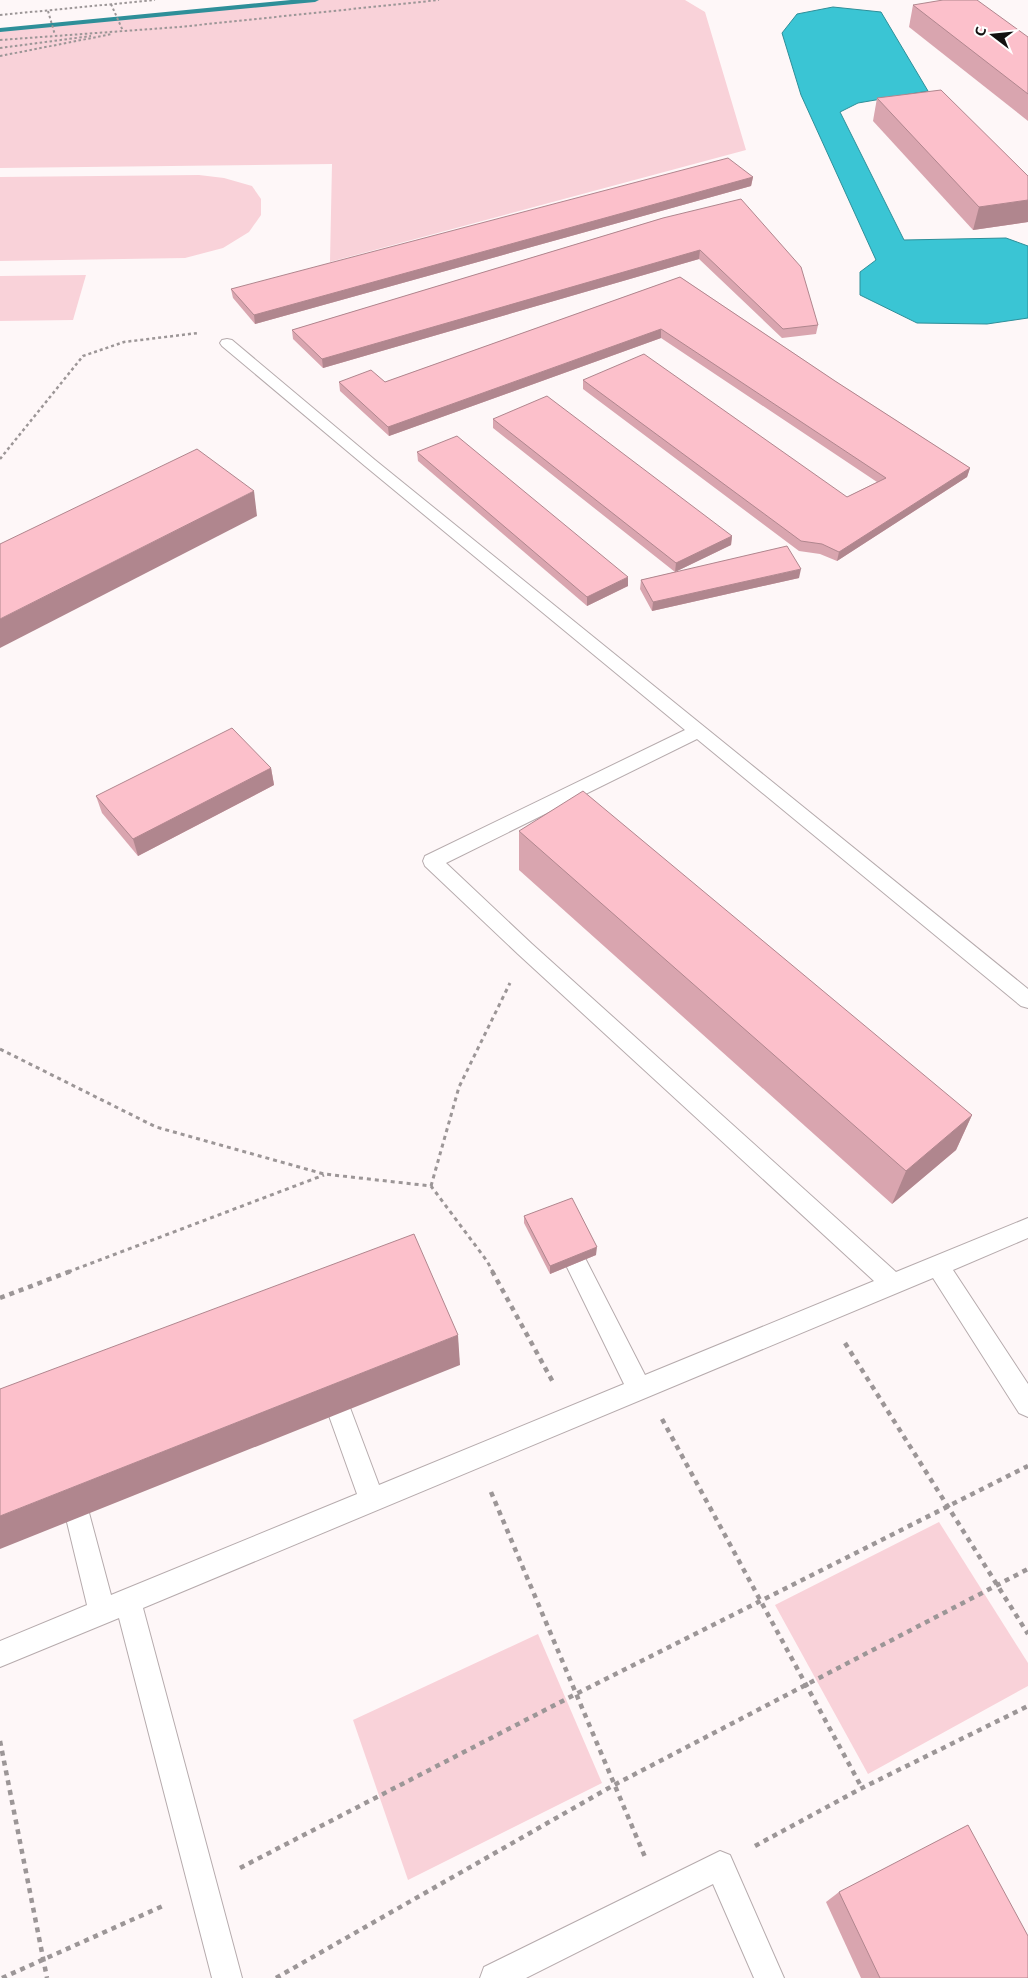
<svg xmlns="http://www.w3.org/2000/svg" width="1028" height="1978" font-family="'Noto Sans',sans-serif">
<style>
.green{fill:#f9d2d9}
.water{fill:#3ac5d4;stroke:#2e8f99}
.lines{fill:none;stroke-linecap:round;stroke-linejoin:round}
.stream{fill:#2e8f99;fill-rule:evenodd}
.lane-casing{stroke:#b6abad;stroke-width:2}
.path-far3{stroke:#9c9697;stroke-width:2;stroke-dasharray:2.5 2.5;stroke-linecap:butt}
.path-far2{stroke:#9c9697;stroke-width:2.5;stroke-dasharray:3 3;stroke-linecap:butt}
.path-far1{stroke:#9c9697;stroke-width:3;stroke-dasharray:4 4;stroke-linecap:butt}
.path{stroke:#9c9697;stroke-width:4.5;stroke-dasharray:5 5;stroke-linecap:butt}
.lane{fill:#fff;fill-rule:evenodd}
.wall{fill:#d9a5af}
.shaded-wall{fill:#b0868e}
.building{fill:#fcc0cb;stroke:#b0868e}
</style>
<rect width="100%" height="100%" fill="#fef7f8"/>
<g class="green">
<path d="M295 0H685L705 12 746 150 330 262 332 164 0 168V30Z"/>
<path d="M199 175 224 178 252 186 261 199V215L249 232 223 248 185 258 0 261V177Z"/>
<path d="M86 275 73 320 0 321V276Z"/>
<path d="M939 1522 1028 1663V1686L868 1774 775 1605Z"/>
<path d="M538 1634 602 1783 408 1880 353 1720Z"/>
</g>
<path class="water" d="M833 7 881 12 928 91 858 103 840 112 904 240 1006 238 1028 246V318L987 324 917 323 860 295V272L876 260 801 95 782 33 797 14Z"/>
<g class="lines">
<path class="stream" d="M291 0H319L315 2 0 32V28Z"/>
<g class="lane-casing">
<g id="lane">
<path d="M227 339 232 340 375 460 1028 989V1008L1021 1006 697 739 446 863 532 944 896 1272 1028 1218V1238L953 1270 1028 1384V1417L1019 1413 933 1278 143 1608 242 1978H212L119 1618 0 1667V1641L87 1605 66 1518 70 1509 79 1505 88 1509 111 1595 357 1494 328 1413 331 1405 340 1401 349 1405 379 1485 624 1384 565 1263 568 1256 576 1253 584 1256 645 1375 874 1281 518 954 425 866 423 861 425 856 685 730 365 466 222 346 220 343 222 340Z"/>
<path d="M720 1851 730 1855 784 1978H754L713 1884 526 1978H480L484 1967Z"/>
</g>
</g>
<g class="path-far3">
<path d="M111 4 123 31"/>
<path d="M48 11 55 35"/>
<path d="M0 15 155 0"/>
<path d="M0 40 179 27 439 0"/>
<path d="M0 48 91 36"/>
<path d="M0 56 112 34"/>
</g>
<path class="path-far2" d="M0 459 83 356 124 342 198 333"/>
<g class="path-far1">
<path d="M0 1049 156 1127 324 1174 431 1186 487 1261 493 1272"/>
<path d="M431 1186 459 1087 510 983"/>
<path d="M68 1272 324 1175"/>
</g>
<g class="path">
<path d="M492 1271 554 1384"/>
<path d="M0 1298 71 1271"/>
<path d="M845 1343 1028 1634"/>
<path d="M662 1419 862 1788"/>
<path d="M491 1492 645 1857"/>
<path d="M0 1741 47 1978"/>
<path d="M755 1846 862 1788 1028 1706"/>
<path d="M240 1868 576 1694 1028 1466"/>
<path d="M2 1978 165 1905"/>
<path d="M276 1978 614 1785 1028 1569"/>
</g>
<use href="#lane" class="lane"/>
</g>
<g class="wall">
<path d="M913 5 1028 37V121L909 27Z"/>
<path d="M877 98 1028 176V222L973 230 873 121Z"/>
<path d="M753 177 751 186 255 324 233 298 231 289Z"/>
<path d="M663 218 818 325 816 334 782 338 699 259 323 368 293 339 292 330Z"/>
<path d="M680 277 835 381 970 468 967 477 837 561 820 554 799 551 583 389V380L847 497 877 482 661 338 389 436 340 391 339 382H385Z"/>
<path d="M493 419 732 536 731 545 675 572 799 578 652 611 640 589 641 580 675 572 493 428Z"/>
<path d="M417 452 628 586 587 606 418 461Z"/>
<path d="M271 768 274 785 138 856 102 813 96 796Z"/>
<path d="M519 831 972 1115 956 1150 892 1204 519 870Z"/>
<path d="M524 1216 596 1255 550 1274 524 1223Z"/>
<path d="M839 1892 1028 1978H861L826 1902Z"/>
</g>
<g class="shaded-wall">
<path d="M753 177 751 186 255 324 254 315Z"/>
<path d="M1028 200V222L973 230 979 207Z"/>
<path d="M700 250 699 259 323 368 322 359Z"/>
<path d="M661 329V338L389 436 388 427Z"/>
<path d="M970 468 967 477 837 561 839 552Z"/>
<path d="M254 491 257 516 0 648V619Z"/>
<path d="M732 536 731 545 675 572 676 563Z"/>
<path d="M801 569 799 578 652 611 653 602Z"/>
<path d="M628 577V586L587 606V597Z"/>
<path d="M271 768 274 785 138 856 133 839Z"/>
<path d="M972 1115 956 1150 892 1204 906 1171Z"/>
<path d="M597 1247 596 1255 550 1274V1266Z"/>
<path d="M458 1335 460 1365 0 1549V1516Z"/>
</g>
<g class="building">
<path d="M943 0H977L1028 37V94L913 5Z"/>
<path d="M941 90 1028 176V200L979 207 877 98Z"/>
<path d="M728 158 753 177 254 315 231 289Z"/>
<path d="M741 199 801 267 818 325 783 329 700 250 322 359 292 330 663 218Z"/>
<path d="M680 277 835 381 970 468 839 552 822 544 801 541 583 380 644 354 847 497 886 478 661 329 388 427 339 382 371 370 385 382Z"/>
<path d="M547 396 732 536 676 563 493 419Z"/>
<path d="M457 436 628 577 587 597 417 452Z"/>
<path d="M197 449 254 491 0 619V544Z"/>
<path d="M787 546 801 569 653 602 641 580Z"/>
<path d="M232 728 271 768 133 839 96 796Z"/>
<path d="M583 791 972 1115 906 1171 519 831Z"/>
<path d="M572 1198 597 1247 550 1266 524 1216Z"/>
<path d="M414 1234 458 1335 0 1516V1389Z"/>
<path d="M968 1825 1028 1936V1978H880L839 1892Z"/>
</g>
<g transform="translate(993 35) rotate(286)" stroke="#ffffff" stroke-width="4" paint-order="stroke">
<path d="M0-4L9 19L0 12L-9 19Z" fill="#131010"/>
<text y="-8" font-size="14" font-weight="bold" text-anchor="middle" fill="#131010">С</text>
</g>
</svg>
